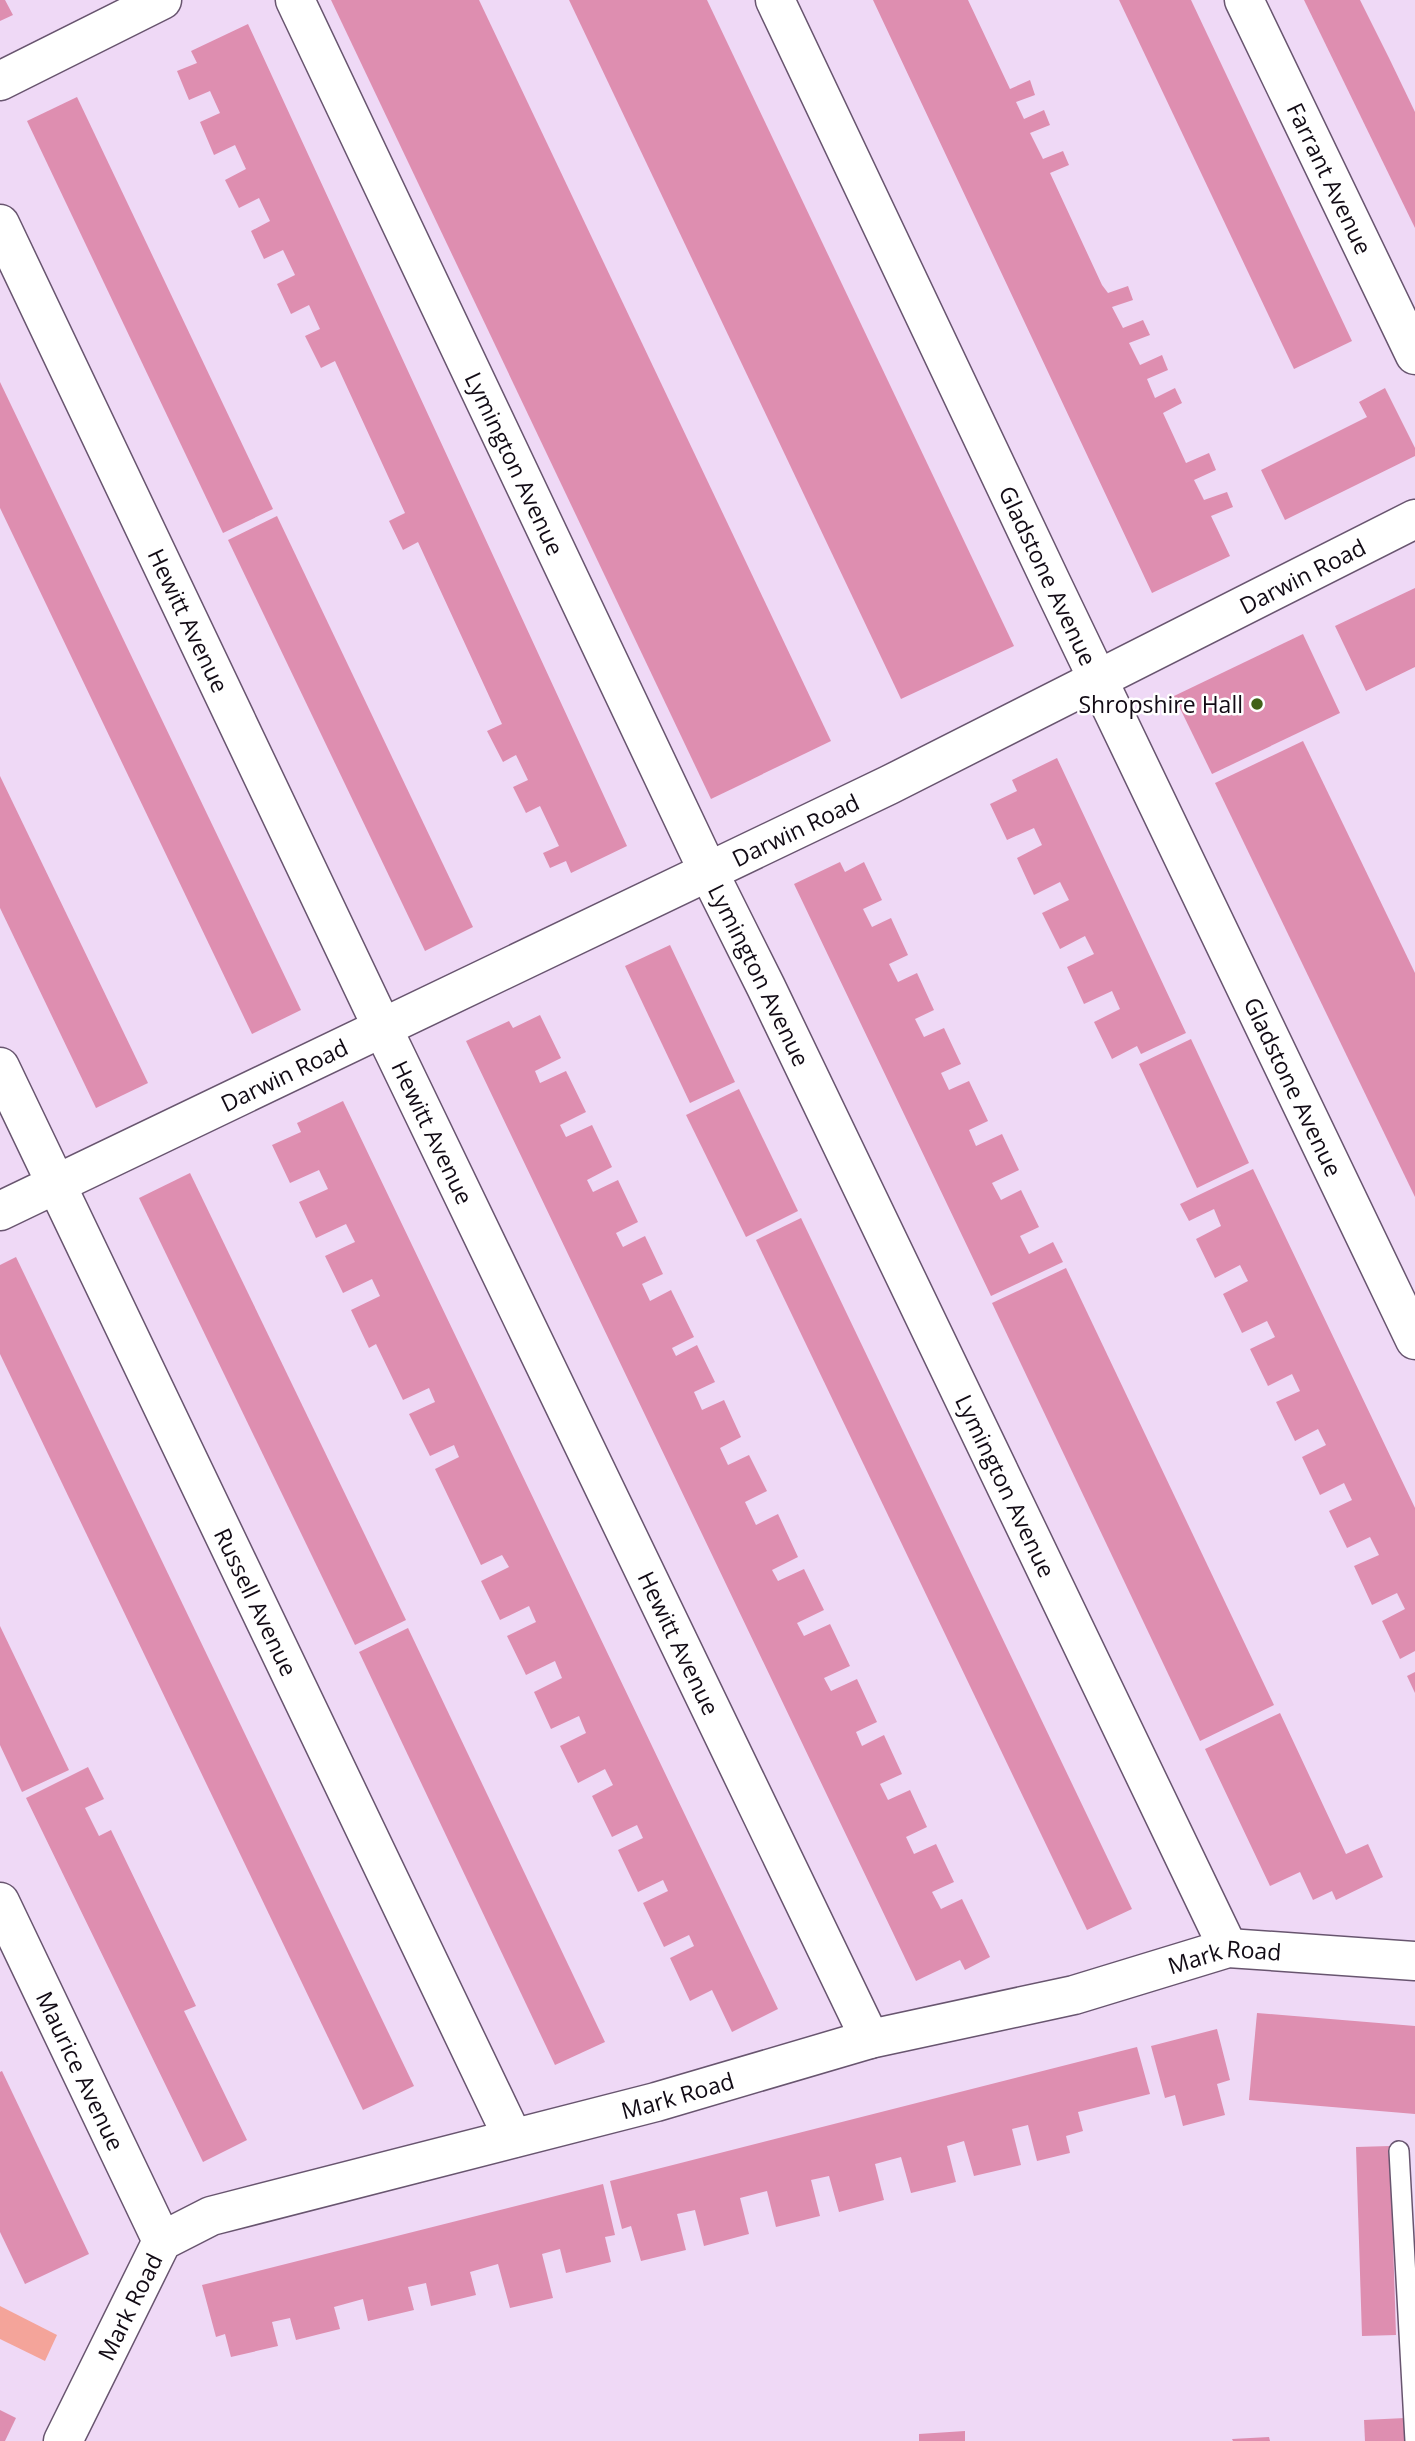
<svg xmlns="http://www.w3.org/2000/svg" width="1415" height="2441" font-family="'Open Sans',sans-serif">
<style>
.green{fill:#f4a49a}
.building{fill:#de8eb0}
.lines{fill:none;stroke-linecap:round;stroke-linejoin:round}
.service-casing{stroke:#68556f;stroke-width:22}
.minor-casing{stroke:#68556f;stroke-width:41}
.service{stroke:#fff;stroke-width:19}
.minor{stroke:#fff;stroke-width:38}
.poi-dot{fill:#406218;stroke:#fff;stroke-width:2.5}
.labels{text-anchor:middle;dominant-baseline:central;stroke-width:5;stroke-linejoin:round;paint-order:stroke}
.street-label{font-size:23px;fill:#120b15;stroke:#fff}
.poi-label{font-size:23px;fill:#120b15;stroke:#fff;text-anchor:end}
</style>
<rect width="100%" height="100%" fill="#efd9f6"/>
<path class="green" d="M0 2306 57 2335 45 2361 0 2339Z"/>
<g class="building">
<path d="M0 0H5L13 15 0 21Z"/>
<path d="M331 0H479L831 741 711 799Z"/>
<path d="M569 0H707L1014 646 901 699Z"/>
<path d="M873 0H968L1010 89 1030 80 1035 95 1016 102 1024 119 1044 110 1050 125 1030 133 1043 159 1063 151 1069 165 1050 173 1102 285 1108 293 1128 286 1133 300 1112 307 1123 328 1143 320 1150 335 1129 343 1140 365 1162 355 1168 370 1147 379 1155 398 1175 388 1182 403 1163 413 1186 463 1209 453 1216 470 1194 480 1204 500 1227 492 1233 507 1211 516 1230 556 1152 593Z"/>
<path d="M1119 0H1191L1352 341 1294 369Z"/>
<path d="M1304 0H1360L1389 58 1415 112V228Z"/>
<path d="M248 24 627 846 571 873 566 861 550 868 543 853 559 846 540 806 526 813 513 787 528 780 516 755 503 762 487 731 502 724 418 542 403 550 389 521 405 513 335 361 321 368 305 336 320 329 309 305 291 314 277 284 295 275 283 250 264 259 251 231 270 221 259 198 239 208 225 180 246 169 235 145 214 155 200 122 220 113 210 91 189 100 177 71 197 63 191 51Z"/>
<path d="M77 97 273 509 223 533 27 121Z"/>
<path d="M0 382 301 1010 252 1034 0 508Z"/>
<path d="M1385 388 1415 448V456L1285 520 1261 470 1367 417 1359 402Z"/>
<path d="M277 516 473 927 425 951 228 540Z"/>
<path d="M1415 588V667L1366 691 1335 626Z"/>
<path d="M1303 634 1340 713 1212 774 1174 696Z"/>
<path d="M1303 741 1415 973V1197L1215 783Z"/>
<path d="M1057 758 1186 1033 1141 1054 1137 1046 1112 1059 1094 1022 1120 1009 1112 991 1084 1004 1067 967 1094 954 1085 936 1060 949 1042 913 1069 900 1060 882 1034 895 1017 858 1042 845 1034 828 1007 840 990 804 1017 791 1012 780Z"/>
<path d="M0 776 148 1083 96 1108 0 908Z"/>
<path d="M840 862 845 872 864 862 882 900 863 909 872 927 891 918 908 955 889 964 898 982 917 973 934 1010 915 1019 924 1037 944 1028 961 1064 941 1073 949 1090 969 1081 988 1121 969 1130 976 1146 1002 1134 1019 1170 992 1183 1001 1200 1021 1190 1039 1227 1020 1236 1029 1254 1053 1242 1063 1262 991 1296 794 884Z"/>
<path d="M670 945 735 1082 690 1103 625 966Z"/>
<path d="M540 1015 561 1058 535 1071 540 1083 566 1071 586 1112 560 1125 566 1137 592 1125 612 1167 587 1180 593 1192 618 1180 638 1222 616 1233 623 1247 645 1236 663 1274 642 1284 650 1301 671 1290 694 1337 672 1348 676 1356 697 1345 715 1382 694 1392 702 1410 724 1400 741 1437 720 1448 728 1465 749 1455 767 1491 745 1502 756 1525 778 1514 798 1557 772 1570 778 1581 804 1569 824 1610 797 1623 804 1636 830 1624 850 1666 824 1678 831 1691 857 1679 877 1722 856 1732 862 1746 884 1735 902 1774 880 1784 888 1800 910 1790 927 1827 906 1837 914 1854 936 1844 954 1882 932 1892 941 1909 962 1899 990 1957 965 1970 960 1960 916 1981 466 1041 509 1021 513 1028Z"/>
<path d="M1191 1039 1249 1163 1197 1188 1139 1064Z"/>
<path d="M739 1089 798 1211 746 1237 686 1115Z"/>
<path d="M343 1101 778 2009 732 2032 712 1990 690 2001 670 1958 694 1946 689 1935 664 1947 643 1903 668 1891 663 1880 638 1892 618 1850 643 1838 637 1825 612 1837 592 1796 613 1785 605 1769 578 1783 560 1746 586 1733 579 1716 551 1729 534 1692 562 1678 555 1661 526 1675 507 1636 536 1622 529 1606 500 1620 481 1581 509 1567 502 1555 481 1565 435 1469 459 1457 454 1445 430 1456 409 1414 435 1402 429 1388 403 1400 376 1344 369 1348 351 1310 380 1296 372 1279 343 1293 325 1256 355 1242 346 1224 316 1238 299 1202 328 1189 319 1170 290 1183 272 1145 301 1132 297 1123Z"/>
<path d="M1253 1169 1415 1508V1651L1400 1659 1382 1621 1405 1609 1397 1593 1372 1605 1354 1566 1379 1555 1370 1537 1347 1548 1329 1511 1352 1500 1344 1483 1320 1495 1302 1457 1326 1445 1318 1429 1295 1441 1276 1402 1300 1391 1292 1374 1268 1386 1250 1349 1275 1337 1267 1321 1242 1333 1223 1294 1248 1281 1240 1265 1215 1278 1196 1239 1221 1226 1214 1209 1189 1221 1180 1204Z"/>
<path d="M190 1173 406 1620 355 1645 139 1198Z"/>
<path d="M801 1218 1132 1909 1087 1930 756 1240Z"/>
<path d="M16 1257 414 2086 363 2110 0 1354V1265Z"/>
<path d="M1066 1268 1274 1705 1200 1741 992 1303Z"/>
<path d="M0 1626 69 1770 22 1792 0 1745Z"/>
<path d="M408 1628 605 2042 555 2065 359 1652Z"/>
<path d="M1415 1672V1693L1407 1676Z"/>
<path d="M1280 1713 1346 1854 1368 1844 1383 1877 1336 1900 1332 1891 1313 1900 1300 1872 1270 1886 1205 1749Z"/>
<path d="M88 1767 104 1799 85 1808 99 1836 111 1830 196 2006 184 2011 247 2140 203 2162 26 1798Z"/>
<path d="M1257 2013 1415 2026V2114L1249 2100Z"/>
<path d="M1217 2029 1230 2080 1217 2084 1225 2115 1183 2126 1175 2095 1165 2098 1151 2046Z"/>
<path d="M1137 2047 1150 2094 1078 2112 1083 2131 1066 2136 1070 2153 1037 2161 1028 2125 1012 2129 1021 2165 974 2176 964 2141 947 2146 956 2182 911 2193 901 2157 875 2164 884 2200 839 2212 829 2176 811 2180 820 2216 776 2227 767 2191 740 2198 749 2234 704 2246 695 2210 677 2214 686 2250 641 2261 631 2226 622 2229 610 2181Z"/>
<path d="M2 2071 89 2254 25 2284 0 2232V2072Z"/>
<path d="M1390 2146 1396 2335 1362 2336 1356 2147Z"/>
<path d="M603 2184 615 2235 605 2237 611 2262 566 2273 560 2249 542 2254 553 2298 510 2308 498 2264 470 2272 476 2295 431 2306 426 2283 408 2287 414 2310 368 2321 363 2299 334 2307 340 2329 296 2340 290 2318 272 2322 278 2346 231 2357 225 2334 216 2337 202 2285Z"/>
<path d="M0 2410 16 2418 5 2441H0Z"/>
<path d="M1405 2418 1406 2441H1365L1364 2420Z"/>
<path d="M965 2431V2441H919V2434Z"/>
<path d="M1269 2437 1270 2441H1233L1232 2439Z"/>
</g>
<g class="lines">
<g class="service-casing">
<path id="service" d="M1399 2151 1415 2441"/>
</g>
<g class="minor-casing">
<g id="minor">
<path id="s1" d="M295 0 708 871 766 987 1228 1948"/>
<path id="s2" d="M775 0 1052 584 1415 1340"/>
<path id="s3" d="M1244 0 1415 355"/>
<path d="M0 81 162 0"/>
<path id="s4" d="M0 224 383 1029 870 2039"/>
<path id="s5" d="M0 1067 513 2138"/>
<path id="s6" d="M0 1211 889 785 1415 519"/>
<path id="s7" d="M0 1902 162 2241"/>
<path id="s8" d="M63 2441 162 2241 211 2216 656 2102 870 2039 1074 1995 1228 1948 1415 1961"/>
</g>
</g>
<use href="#service" class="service"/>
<use href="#minor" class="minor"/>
</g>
<circle class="poi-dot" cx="1257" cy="704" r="7"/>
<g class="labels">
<g class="street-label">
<text stroke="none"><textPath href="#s3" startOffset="198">Farrant Avenue</textPath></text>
<text stroke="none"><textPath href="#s1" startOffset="513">Lymington Avenue</textPath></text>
<text stroke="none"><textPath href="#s2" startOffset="637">Gladstone Avenue</textPath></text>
<text stroke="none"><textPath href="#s6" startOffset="1449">Darwin Road</textPath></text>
<text stroke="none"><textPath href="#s4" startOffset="439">Hewitt Avenue</textPath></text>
<text stroke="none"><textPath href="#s6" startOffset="882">Darwin Road</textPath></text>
<text stroke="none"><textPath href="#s1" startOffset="1080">Lymington Avenue</textPath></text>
<text stroke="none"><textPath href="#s6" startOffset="315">Darwin Road</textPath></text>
<text stroke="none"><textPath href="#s2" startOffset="1204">Gladstone Avenue</textPath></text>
<text stroke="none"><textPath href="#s4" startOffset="1006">Hewitt Avenue</textPath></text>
<text stroke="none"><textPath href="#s1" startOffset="1647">Lymington Avenue</textPath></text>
<text stroke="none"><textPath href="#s5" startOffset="593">Russell Avenue</textPath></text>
<text stroke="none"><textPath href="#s4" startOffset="1573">Hewitt Avenue</textPath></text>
<text stroke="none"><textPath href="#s8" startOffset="1326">Mark Road</textPath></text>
<text stroke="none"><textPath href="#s7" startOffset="187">Maurice Avenue</textPath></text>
<text stroke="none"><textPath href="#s8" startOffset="760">Mark Road</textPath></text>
<text stroke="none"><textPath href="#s8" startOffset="150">Mark Road</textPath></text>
</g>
<g class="poi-label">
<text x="1243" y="704">Shropshire Hall</text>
</g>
</g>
</svg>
